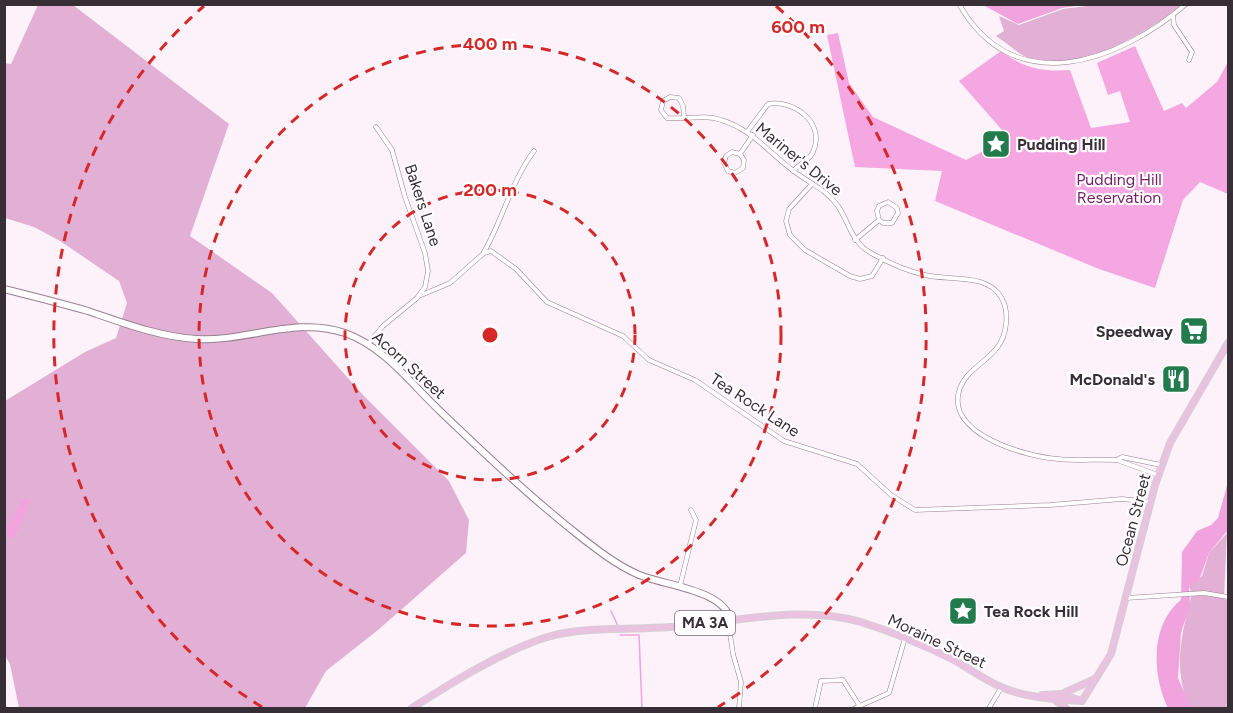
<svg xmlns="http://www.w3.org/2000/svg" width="1233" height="713" font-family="Figtree,sans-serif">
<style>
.green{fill:#e3b0d5}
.forest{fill:#f4a7e0}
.water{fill:#f0a3dc}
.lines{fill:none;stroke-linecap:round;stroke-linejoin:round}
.stream{stroke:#f0a3dc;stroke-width:1.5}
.minor-casing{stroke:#977f90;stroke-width:5}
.secondary-casing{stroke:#977f90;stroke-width:8}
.primary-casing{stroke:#d3d1d3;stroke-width:8}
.minor{stroke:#fff;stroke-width:4}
.secondary{stroke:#fff;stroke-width:6}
.primary{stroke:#e9c2df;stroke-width:6}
.ring{fill:none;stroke:#d62828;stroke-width:3;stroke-dasharray:10 8}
.labels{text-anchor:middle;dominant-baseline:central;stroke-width:4.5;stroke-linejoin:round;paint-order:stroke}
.shield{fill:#fff;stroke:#746d72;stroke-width:1.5}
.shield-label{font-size:15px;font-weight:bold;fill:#382e35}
.poi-label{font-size:16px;font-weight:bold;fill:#382e35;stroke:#fff;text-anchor:start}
.street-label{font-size:16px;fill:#382e35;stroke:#fff}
.park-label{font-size:16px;fill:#751d65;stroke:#fff}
.centre{fill:#d62828;stroke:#fff;stroke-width:3}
.ring-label{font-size:18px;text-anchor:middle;font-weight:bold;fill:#d62828;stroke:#fff;stroke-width:4.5;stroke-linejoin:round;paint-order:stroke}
</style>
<rect width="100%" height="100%" fill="#fdf2fa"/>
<g class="green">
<path d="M38 5H73L229 124 190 236 272 293 364 396 449 481 469 520 466 553 378 630 326 671 305 708H19L10 664 4 654 5 401 85 352 116 338 127 303 119 281 60 241 34 227 5 218 4 63 11 64Z"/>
<path d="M1094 5H1181C1149 32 1074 77 1030 59 1018 54 1007 43 996 36L1004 31 999 16 1019 25 1063 9Z"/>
<path d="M1227 533 1224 599 1228 600V708H1189C1173 665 1181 637 1192 593L1189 587 1202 576 1209 553Z"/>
</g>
<path class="forest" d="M838 33 849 83 873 117 966 160 1009 138 959 81 1001 51C1024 68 1041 72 1070 70L1091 128 1130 122 1120 91 1108 95 1097 63 1135 46 1164 111 1182 103 1186 108 1217 82 1228 62V194L1200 182 1183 200 1155 288 1099 269 935 201 942 171 855 167 827 35Z"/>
<g class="water">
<path d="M983 5H1084L1062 8 1018 24Z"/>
<path d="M1228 482V530L1209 553 1199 580 1189 587 1190 605 1181 633 1178 678 1191 708H1168C1152 676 1150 624 1181 600L1182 552 1197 531 1211 525 1218 518Z"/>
<path d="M26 497 30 501 14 539 5 536V529C14 519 15 506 26 497Z"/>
</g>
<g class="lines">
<g class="stream">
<path d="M611 611 618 626"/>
<path d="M620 635H639L642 708"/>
</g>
<g class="minor-casing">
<g id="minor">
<path d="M959 4C1014 101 1119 62 1186 4"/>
<path d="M1173 16 1174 25 1192 52 1189 60"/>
<path d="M684 117 683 106 679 98 670 97 663 101 661 110 667 118C686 120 703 114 721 120 752 129 770 154 795 172 809 183 827 190 838 206 849 222 851 242 871 253 887 262 907 271 925 275 949 281 987 273 1001 297 1006 305 1007 315 1006 324 1003 359 970 362 960 388 943 434 1027 457 1058 459 1078 461 1098 459 1117 460L1122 457 1161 465"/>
<path d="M747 132 768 104C794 99 826 123 813 152 810 160 799 164 793 171"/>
<path d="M740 154 744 160 743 168 735 173 728 171 724 163 726 156 732 152 740 154 753 135"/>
<path d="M812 184 789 209 786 221 790 235 805 250 850 276 860 279 872 276 883 258"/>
<path d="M855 240 879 220 883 223H892L898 213 897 208 888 202 879 206 877 211 879 220"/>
<path d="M484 252C503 219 511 182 534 151"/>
<path d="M419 296 450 283 484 253 491 251 516 269 547 302 623 336 649 360 695 380 784 441 857 464 891 495 915 510 1050 505 1122 499 1151 502"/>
<path d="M368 344 383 326 417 298 425 287 428 271 425 253 405 197 392 150 376 127"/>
<path d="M1117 460 1158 475"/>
<path d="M680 586 696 520 691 510"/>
<path d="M1126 598 1204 593 1228 597"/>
<path d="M728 621 733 654 741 682 739 708"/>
<path d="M815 708 821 681 843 680 859 705"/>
<path d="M855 708 889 693 905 638"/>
<path d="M989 708 1001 688"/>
</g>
</g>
<g class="secondary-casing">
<path id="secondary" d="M4 289C32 296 60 303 88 311 123 323 160 337 197 339 246 342 296 316 345 333 385 347 412 385 442 413 486 455 529 496 577 534 596 549 615 564 637 574 660 585 725 589 730 620"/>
</g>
<g class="primary-casing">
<g id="primary">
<path d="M1064 693 1095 679"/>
<path d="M1042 695 1060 694 1079 700"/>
<path d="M1056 701 1066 708"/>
<path d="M1082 701 1111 654 1155 485 1170 443 1228 343"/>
<path d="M412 708C453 682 497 654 544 638 581 626 632 630 671 627 733 623 799 604 861 622 893 632 924 645 954 660 970 669 985 680 1001 687 1026 698 1055 699 1082 701"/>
</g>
</g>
<use href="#minor" class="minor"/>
<use href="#secondary" class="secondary"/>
<use href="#primary" class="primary"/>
</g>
<g class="ring">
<circle cx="490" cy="335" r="145"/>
<circle cx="490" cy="335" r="291"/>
<path d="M262 707A436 436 0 0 1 204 6M776 6A436 436 0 0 1 718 707"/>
</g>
<defs>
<g id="sight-square" transform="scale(1.5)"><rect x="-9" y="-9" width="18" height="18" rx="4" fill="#237a4d" stroke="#fff"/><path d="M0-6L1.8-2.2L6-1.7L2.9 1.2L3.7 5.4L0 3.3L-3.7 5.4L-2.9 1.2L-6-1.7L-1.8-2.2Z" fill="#fff"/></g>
<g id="supermarket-square" transform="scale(1.5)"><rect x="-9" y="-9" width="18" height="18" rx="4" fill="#237a4d" stroke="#fff"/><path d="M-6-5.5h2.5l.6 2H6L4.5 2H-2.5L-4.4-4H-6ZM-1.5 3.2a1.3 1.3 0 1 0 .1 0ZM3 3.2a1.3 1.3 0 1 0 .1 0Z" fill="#fff"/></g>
<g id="restaurant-square" transform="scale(1.5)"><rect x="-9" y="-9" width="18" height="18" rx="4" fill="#237a4d" stroke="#fff"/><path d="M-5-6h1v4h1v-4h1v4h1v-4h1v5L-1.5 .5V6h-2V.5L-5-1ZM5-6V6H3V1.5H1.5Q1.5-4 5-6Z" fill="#fff"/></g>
</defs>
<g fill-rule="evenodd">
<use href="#sight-square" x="996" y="144"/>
<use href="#supermarket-square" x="1194" y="331"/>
<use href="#restaurant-square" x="1176" y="379"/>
<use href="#sight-square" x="963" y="611"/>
</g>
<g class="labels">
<rect class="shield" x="675" y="611" width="60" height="24" rx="4.5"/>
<g class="shield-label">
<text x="705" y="623">MA 3A</text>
</g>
<g class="poi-label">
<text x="1017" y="144">Pudding Hill</text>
<text x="1173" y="331" text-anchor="end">Speedway</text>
<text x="1155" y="379" text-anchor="end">McDonald's</text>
<text x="984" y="611">Tea Rock Hill</text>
</g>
<g class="street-label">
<text transform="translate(799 159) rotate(39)">Mariner's Drive</text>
<text transform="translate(423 205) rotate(72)">Bakers Lane</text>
<text transform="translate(409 365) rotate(42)">Acorn Street</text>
<text transform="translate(755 405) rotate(33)">Tea Rock Lane</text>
<text transform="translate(1133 520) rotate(-75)">Ocean Street</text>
<text transform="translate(937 641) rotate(25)">Moraine Street</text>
</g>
<g class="park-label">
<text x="1119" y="179">Pudding Hill<tspan x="1119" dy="18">Reservation</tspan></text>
</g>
</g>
<circle cx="490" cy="335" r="9" class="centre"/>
<g class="ring-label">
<text x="798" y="33">600 m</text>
<text x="490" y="50">400 m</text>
<text x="490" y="196">200 m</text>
</g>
<rect width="1233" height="713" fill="none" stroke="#382e35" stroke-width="12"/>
</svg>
